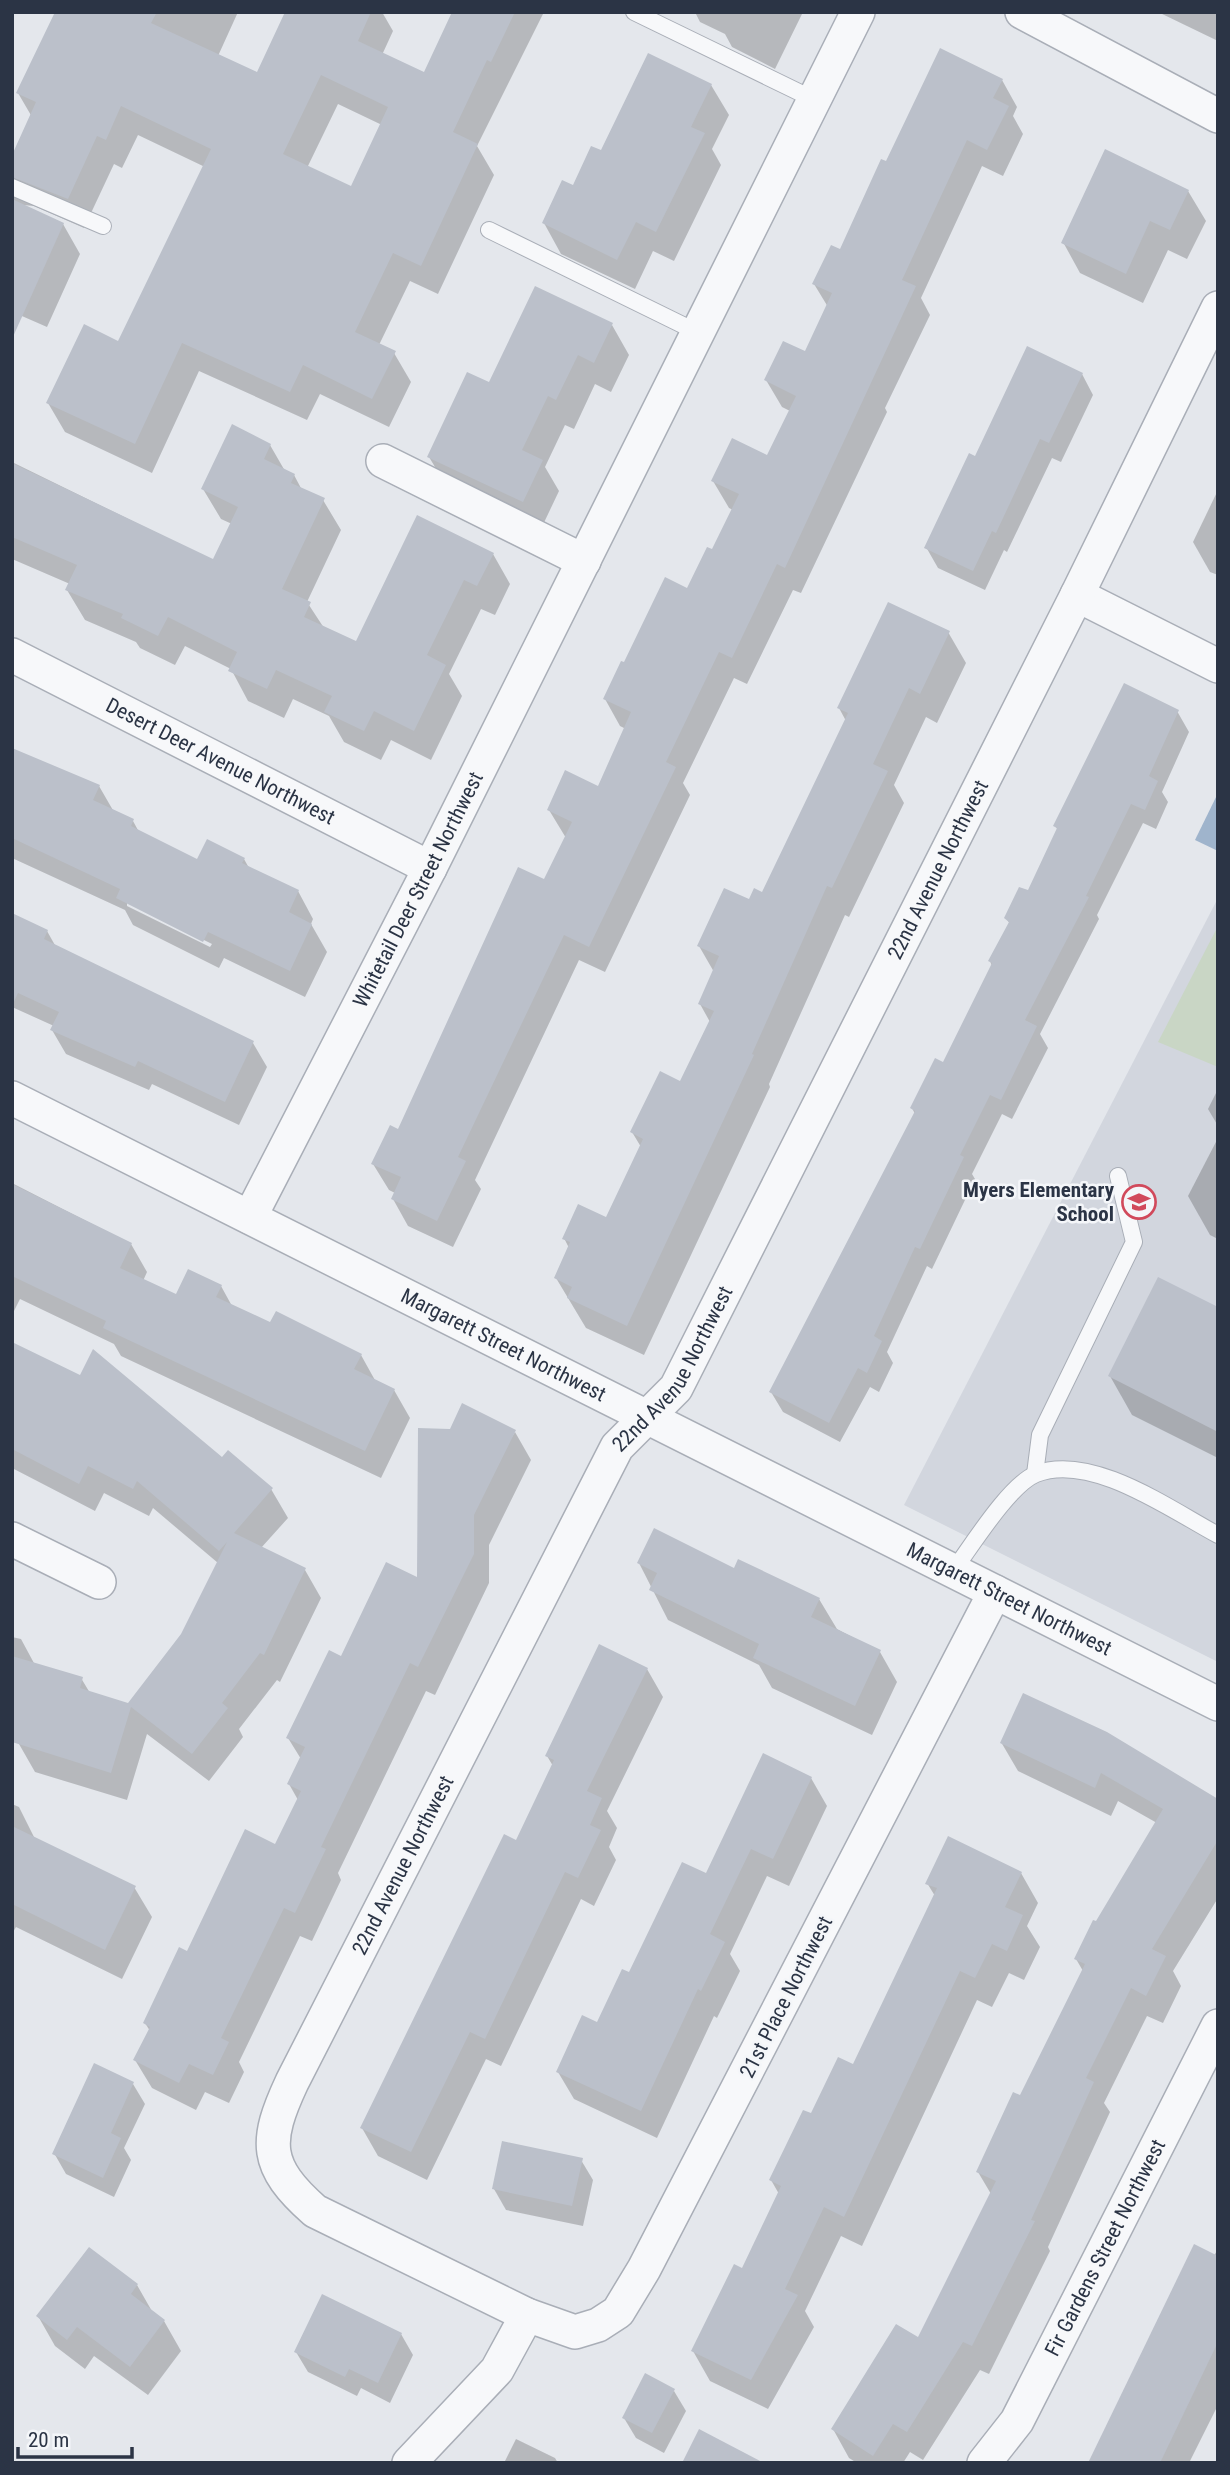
<svg xmlns="http://www.w3.org/2000/svg" width="1230" height="2475" font-family="'Roboto Condensed',sans-serif">
<style>
.built{fill:#d2d6de}
.green{fill:#c9d6c5}
.water{fill:#9fb4cc}
.shadow{fill:#0003;fill-rule:evenodd}
.building{fill:#bbc0ca;fill-rule:evenodd}
.lines{fill:none;stroke-linecap:round;stroke-linejoin:round}
.service-casing{stroke:#a9aeb7;stroke-width:18}
.minor-casing{stroke:#a9aeb7;stroke-width:36}
.service{stroke:#f7f8fa;stroke-width:16}
.minor{stroke:#f7f8fa;stroke-width:33}
.labels{text-anchor:middle;dominant-baseline:central;stroke-width:5;stroke-linejoin:round;paint-order:stroke}
.street-label{font-size:21px;fill:#2b3445;stroke:#f4f6f9}
.poi-label{font-size:21px;font-weight:bold;fill:#2b3445;stroke:#f4f6f9;text-anchor:end}
</style>
<rect width="100%" height="100%" fill="#e4e7ec"/>
<path class="built" d="M1218 898V1662L904 1505Z"/>
<path class="green" d="M1218 926V1067L1158 1042Z"/>
<path class="water" d="M1218 793V851L1195 840Z"/>
<g class="shadow">
<path d="M77 12H238L218 56 258 75 287 12H382L393 31 382 55 425 75 454 12H544L477 146 494 175 438 294 410 281 379 345 394 353 411 382 389 427 320 394 307 420 199 371 152 473 65 432 48 403 119 343 205 167 138 135 122 168 114 164 84 228 34 206 23 205 63 224 80 254 47 327 15 313 12 318V159L32 117 18 93ZM338 104 382 125 352 189 307 168Z"/>
<path d="M695 12H803L775 69 732 47 725 34 700 22Z"/>
<path d="M1158 12H1218V41Z"/>
<path d="M1002 80 1017 107 1013 116 1023 134 1003 176 982 166 921 298 930 315 885 408 887 412 801 593 793 590 747 684 734 678 683 783 690 795 605 972 579 960 475 1180 481 1189 453 1247 408 1226 393 1199 395 1193 389 1190 373 1164 399 1131 545 882 566 838 549 810 599 788 626 729 620 726 605 699 624 664 688 590 713 552 733 510 729 508 713 481 768 457 790 411 782 407 766 380 805 353 828 307 814 284 841 252 887 163Z"/>
<path d="M711 85 729 115 712 149 721 165 674 261 653 251 635 289 561 254 544 223 573 187Z"/>
<path d="M1188 191 1206 221 1187 259 1168 250 1143 303 1080 273 1063 242Z"/>
<path d="M612 325 629 355 611 392 595 384 574 429 565 425 545 467 559 491 540 531 447 487 429 457 490 384Z"/>
<path d="M1082 374 1093 395 1061 462 1052 458 1007 552 1004 550 985 590 938 568 926 547 975 458Z"/>
<path d="M270 445 285 471 294 475 302 490 323 500 341 530 307 602 324 628 357 644 493 554 510 584 495 615 481 609 449 674 462 696 431 760 391 740 381 760 344 742 329 716 293 699 284 718 248 701 231 669 185 646 175 665 140 648 136 642 85 620 67 590 70 584 12 559V462L214 561 232 524 221 519 203 489Z"/>
<path d="M1218 490V575L1210 572 1193 542Z"/>
<path d="M948 632 966 663 937 723 926 717 894 785 904 803 849 917 845 915 769 1084 770 1087 644 1355 586 1328 556 1278 569 1248 564 1238 607 1219 641 1147 632 1132 681 1083 710 1022 700 1004 714 972 699 946 763 894 846 721 839 708Z"/>
<path d="M1177 711 1189 732 1162 792 1168 802 1156 829 1143 823 1097 915 1099 919 1040 1034 1048 1048 1012 1119 1002 1114 972 1174 975 1179 932 1269 927 1266 887 1352 893 1363 879 1392 870 1387 840 1442 783 1412 771 1392 915 1114 912 1108 944 1064 992 966 990 961 1010 924 1006 918 1028 893 1058 830 1055 826Z"/>
<path d="M12 750 99 786 114 812 133 821 139 832 197 861 244 859 249 868 298 891 313 919 311 924 327 952 305 997 224 958 219 968 133 925 125 910 12 858ZM127 902 212 944 210 947 127 906Z"/>
<path d="M12 915 47 931 56 947 253 1043 267 1067 239 1125 152 1084 149 1090 66 1054 52 1030 54 1026 12 1007Z"/>
<path d="M1218 1089V1126L1208 1109Z"/>
<path d="M1218 1138V1239L1210 1235 1188 1196Z"/>
<path d="M12 1183 131 1244 147 1272 143 1281 177 1297 221 1286 232 1306 271 1325 361 1355 376 1382 394 1390 410 1418 381 1478 121 1356 114 1344 20 1299 12 1315Z"/>
<path d="M1218 1309V1458L1132 1415 1110 1376Z"/>
<path d="M12 1344 271 1489 288 1518 261 1548 305 1570 321 1598 280 1682 277 1680 239 1729 243 1737 209 1781 147 1734 127 1800 35 1772 19 1744 12 1722V1637L21 1639 35 1665 81 1678 90 1693 129 1705 183 1635 218 1563 153 1508 149 1516 104 1493 95 1511 12 1468Z"/>
<path d="M515 1432 531 1460 489 1545V1583L435 1695 426 1691 338 1873 341 1880 312 1941 300 1936 239 2062 244 2072 229 2103 205 2092 196 2110 152 2088 135 2060 150 2031 145 2023 187 1953 276 1846 298 1800 289 1784 301 1759 288 1738 342 1658 418 1580Z"/>
<path d="M639 1563 819 1599 837 1629 880 1652 897 1682 872 1735 772 1688 759 1665 668 1620Z"/>
<path d="M647 1669 663 1697 607 1811 617 1828 609 1847 616 1860 594 1906 581 1899 501 2066 486 2059 427 2180 378 2156 362 2128 517 1842 553 1766 547 1756Z"/>
<path d="M1001 1742 1218 1801V1898L1173 1971 1181 1986 1163 2023 1147 2016 1104 2103 1110 2112 1048 2247 1050 2251 989 2374 980 2370 923 2460 910 2452 903 2463H857L849 2458 833 2429 918 2339 991 2194 978 2172 1021 2097 1083 1971 1076 1959 1157 1823 1118 1801 1111 1816 1018 1771Z"/>
<path d="M811 1778 827 1806 789 1886 767 1876 730 1954 740 1971 717 2018 714 2016 657 2138 574 2099 558 2072 598 2025 630 1974 707 1875Z"/>
<path d="M12 1804 19 1807 35 1839 134 1887 152 1917 122 1979 16 1927 12 1934Z"/>
<path d="M1021 1873 1038 1903 1027 1926 1040 1947 1024 1980 1009 1973 992 2007 977 2000 862 2246 841 2236 805 2311 814 2327 768 2409 710 2381 693 2351 743 2270 779 2194 771 2180 812 2116 853 2066 935 1896 927 1883Z"/>
<path d="M133 2084 145 2104 124 2148 131 2160 114 2197 66 2174 54 2153Z"/>
<path d="M581 2160 593 2180 583 2226 506 2210 494 2189Z"/>
<path d="M1218 2249V2405L1189 2463H1090Z"/>
<path d="M137 2285 153 2313 164 2321 181 2351 148 2395 94 2356 85 2369 55 2346 38 2316Z"/>
<path d="M401 2334 413 2355 390 2403 361 2388 357 2396 308 2372 296 2352Z"/>
<path d="M674 2391 686 2411 664 2453 636 2438 624 2418Z"/>
<path d="M516 2439 555 2458 558 2463H504Z"/>
</g>
<g class="building">
<path d="M55 12H157L151 23 257 72 285 12H371L358 41 424 72 452 12H515L491 62 487 60 453 132 478 144 421 266 393 253 355 332 396 351 372 399 303 365 290 392 182 343 135 444 46 403 84 324 118 341 211 149 121 106 106 140 97 136 68 199 12 177V155L36 102 16 93ZM321 75 388 107 351 186 283 154Z"/>
<path d="M940 48 1003 79 993 98 1009 106 987 150 967 140 902 280 916 286 785 568 777 564 732 658 719 652 666 762 676 767 589 947 564 935 458 1157 466 1161 437 1221 391 1199 401 1177 371 1164 390 1125 398 1129 518 867 544 879 572 822 547 810 565 770 598 786 631 712 603 699 621 661 624 662 665 577 687 588 707 547 712 549 739 494 711 481 732 438 767 455 796 396 764 380 783 341 805 351 832 293 812 284 831 245 840 249 881 159 886 161Z"/>
<path d="M648 53 712 84 691 127 705 133 656 232 636 222 617 260 542 223 562 180 573 185 591 146 601 150Z"/>
<path d="M1105 149 1189 190 1170 230 1150 221 1126 274 1061 243Z"/>
<path d="M12 199 64 223 12 339Z"/>
<path d="M535 286 613 323 594 363 578 355 556 400 548 396 522 450 543 460 523 502 427 457 467 372 489 382Z"/>
<path d="M1027 346 1083 373 1049 443 1040 439 996 533 992 531 973 571 924 548 969 453 975 456Z"/>
<path d="M232 424 271 444 264 459 295 474 291 483 325 498 282 589 311 602 304 617 356 641 417 515 494 553 477 586 464 580 427 655 446 665 414 731 374 711 364 731 324 712 332 696 276 670 267 689 228 671 237 652 168 617 158 636 121 618 123 614 65 590 77 565 12 537V463L213 559 238 507 201 489Z"/>
<path d="M888 602 950 631 920 694 909 688 873 764 888 771 832 888 827 886 752 1054 754 1055 627 1326 567 1298 572 1287 554 1278 570 1242 562 1239 578 1204 606 1217 643 1139 630 1132 660 1071 680 1081 714 1011 698 1004 719 956 697 946 724 888 749 899 754 888 762 892 848 713 837 708Z"/>
<path d="M1124 683 1179 710 1149 776 1158 781 1145 810 1131 804 1086 896 1089 897 1025 1020 1037 1026 1001 1100 990 1095 960 1155 964 1157 920 1249 915 1247 874 1336 882 1341 867 1373 858 1368 829 1423 769 1392 915 1111 910 1108 935 1058 943 1062 992 963 988 961 1009 922 1004 918 1019 887 1028 890 1057 828 1053 826Z"/>
<path d="M12 748 100 785 93 800 134 819 131 826 197 859 207 839 245 858 242 863 299 890 289 912 312 924 290 971 208 932 203 942 116 898 120 889 12 838Z"/>
<path d="M12 913 48 930 44 939 254 1041 225 1102 138 1061 135 1067 50 1030 59 1012 18 993 12 1006Z"/>
<path d="M12 1184 132 1243 120 1268 176 1294 188 1269 222 1285 216 1297 270 1322 276 1311 362 1354 354 1369 395 1389 365 1451 103 1328 106 1321 12 1276Z"/>
<path d="M1158 1277 1218 1307V1432L1108 1376Z"/>
<path d="M12 1342 80 1375 93 1349 222 1457 228 1450 273 1488 234 1533 306 1568 264 1655 260 1653 222 1703 228 1708 192 1754 131 1707 111 1773 12 1742V1656L83 1677 80 1688 128 1703 181 1634 227 1542 219 1551 137 1481 133 1489 88 1466 79 1484 12 1449Z"/>
<path d="M462 1403 516 1430 474 1515V1554L418 1667 410 1663 321 1847 326 1849 295 1913 284 1908 221 2038 229 2042 213 2075 189 2064 179 2083 133 2060 150 2027 143 2023 179 1947 187 1951 245 1829 275 1844 301 1791 287 1784 305 1747 286 1738 329 1650 341 1656 386 1562 417 1577 418 1428 450 1429Z"/>
<path d="M654 1528 734 1568 738 1559 820 1598 811 1617 881 1650 855 1706 753 1658 759 1644 649 1590 657 1573 637 1563Z"/>
<path d="M599 1644 648 1668 587 1791 602 1798 590 1825 601 1830 578 1878 565 1872 485 2039 470 2032 411 2152 360 2128 504 1834 516 1840 554 1760 545 1756Z"/>
<path d="M1023 1693 1107 1732 1218 1799V1840L1152 1949 1166 1956 1146 1996 1131 1988 1086 2078 1094 2082 1031 2220 1035 2221 972 2346 963 2342 907 2432 893 2424 873 2456 831 2429 896 2324 918 2337 996 2181 976 2172 1013 2092 1020 2095 1085 1964 1074 1959 1093 1920 1096 1921 1163 1809 1101 1773 1095 1788 1000 1743Z"/>
<path d="M763 1753 812 1777 773 1859 751 1849 710 1934 725 1942 701 1991 698 1989 641 2111 556 2072 582 2015 597 2022 622 1969 629 1972 682 1862 706 1873Z"/>
<path d="M12 1826 136 1886 105 1950 12 1904Z"/>
<path d="M948 1836 1022 1872 1005 1907 1023 1915 1007 1951 992 1944 975 1978 960 1971 844 2217 824 2207 785 2289 798 2295 751 2380 691 2351 734 2264 742 2268 781 2186 769 2180 803 2110 811 2113 838 2057 853 2064 937 1888 925 1884Z"/>
<path d="M94 2063 134 2082 111 2133 121 2138 103 2178 52 2154Z"/>
<path d="M502 2141 583 2158 572 2206 492 2189Z"/>
<path d="M1194 2244 1218 2256V2342L1160 2463H1088Z"/>
<path d="M89 2247 138 2284 131 2294 165 2320 130 2367 77 2327 67 2340 36 2316Z"/>
<path d="M322 2294 402 2333 378 2383 349 2369 345 2377 294 2352Z"/>
<path d="M645 2373 675 2389 652 2433 622 2418Z"/>
<path d="M699 2429 764 2463H682Z"/>
</g>
<g class="lines">
<g class="service-casing">
<g id="service">
<path d="M634 12 815 100"/>
<path d="M12 187 103 226"/>
<path d="M489 230 699 333"/>
<path d="M1035 1474 1040 1435 1134 1242 1118 1176"/>
<path d="M953 1571C971 1547 1009 1485 1036 1474 1091 1452 1171 1510 1218 1535"/>
</g>
</g>
<g class="minor-casing">
<g id="minor">
<path d="M1022 12 1218 116"/>
<path d="M383 461 584 561"/>
<path d="M1077 595 1218 666"/>
<path id="s1" d="M12 655 430 868"/>
<path id="s2" d="M12 1098 1218 1704"/>
<path id="s3" d="M250 1217 430 868 858 12"/>
<path d="M12 1539 99 1582"/>
<path id="s4" d="M995 1592 644 2269 618 2312 598 2325 575 2332 527 2315 315 2211C264 2166 264 2142 292 2082L617 1447 676 1388 1077 595 1218 308"/>
<path d="M409 2463 497 2370 527 2315"/>
<path id="s5" d="M984 2463 1017 2421 1218 2026"/>
</g>
</g>
<use href="#service" class="service"/>
<use href="#minor" class="minor"/>
</g>
<defs>
<g id="school-ring" transform="scale(1.75)"><circle r="9.5" fill="#f4f6f9" stroke="#d1495b" stroke-width="1.5"/><path d="M0-5L7-2L0 1L-7-2ZM-4 1L0 2.5L4 1V4Q0 6-4 4Z" fill="#d1495b"/></g>
</defs>
<g fill-rule="evenodd">
<use href="#school-ring" x="1139" y="1202"/>
</g>
<g class="labels">
<g class="street-label">
<text stroke="none"><textPath href="#s1" startOffset="234">Desert Deer Avenue Northwest</textPath></text>
<text stroke="none"><textPath href="#s4" startOffset="2672">22nd Avenue Northwest</textPath></text>
<text stroke="none"><textPath href="#s3" startOffset="368">Whitetail Deer Street Northwest</textPath></text>
<text stroke="none"><textPath href="#s2" startOffset="550">Margarett Street Northwest</textPath></text>
<text stroke="none"><textPath href="#s4" startOffset="2105">22nd Avenue Northwest</textPath></text>
<text stroke="none"><textPath href="#s2" startOffset="1116">Margarett Street Northwest</textPath></text>
<text stroke="none"><textPath href="#s4" startOffset="1538">22nd Avenue Northwest</textPath></text>
<text transform="translate(786 1997) rotate(-63)">21st Place Northwest</text>
<text stroke="none"><textPath href="#s5" startOffset="248">Fir Gardens Street Northwest</textPath></text>
</g>
<g class="poi-label">
<text x="1114" y="1190">Myers Elementary<tspan x="1114" dy="24">School</tspan></text>
</g>
</g>
<rect width="1230" height="2475" fill="none" stroke="#2b3445" stroke-width="28"/>
<path d="M18 2447v10h114v-10" fill="none" stroke="#2b3445" stroke-width="3.5"/>
<text x="28" y="2447" font-size="21" fill="#2b3445" stroke="#f4f6f9" stroke-width="5" paint-order="stroke">20 m</text>
</svg>
